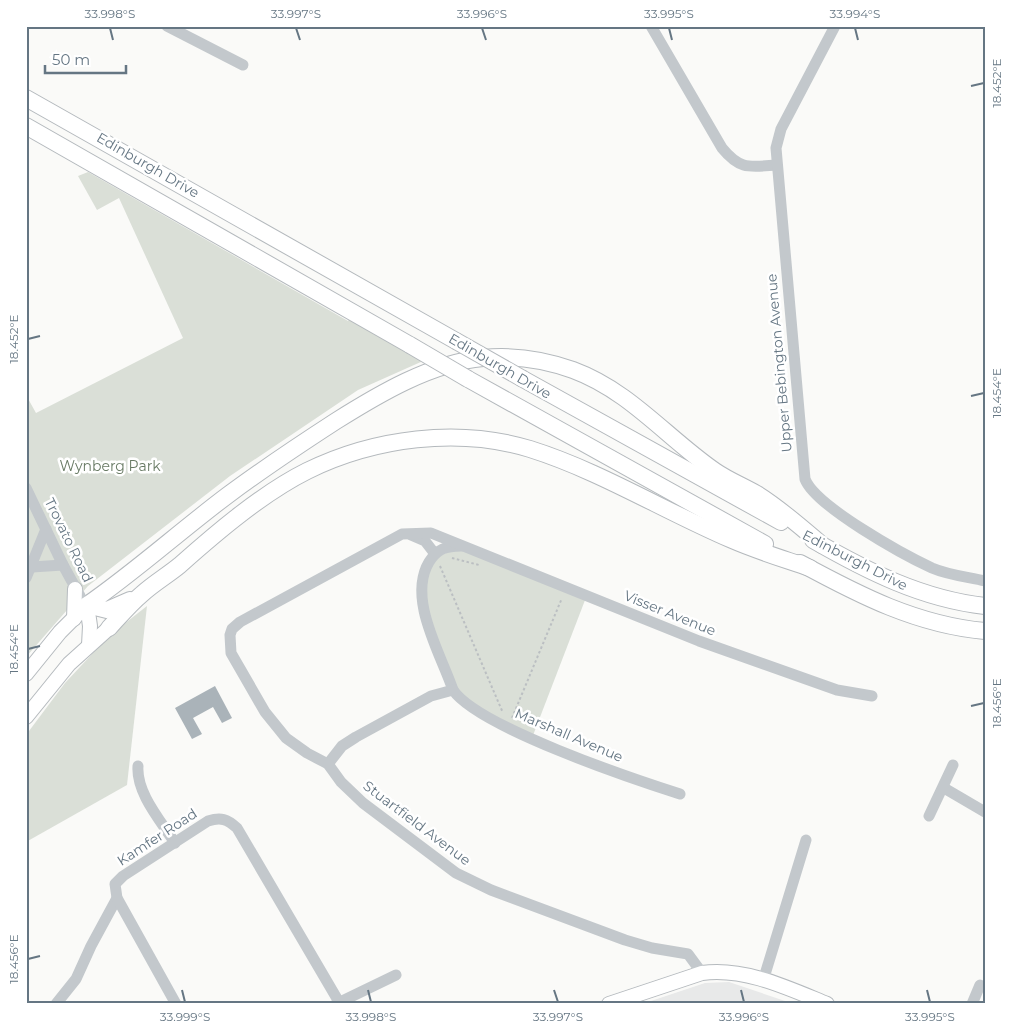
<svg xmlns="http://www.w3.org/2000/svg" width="1011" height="1030" font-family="Montserrat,sans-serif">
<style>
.built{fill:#e8e9e9}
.green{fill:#dadfd7}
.building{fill:#aab3b9}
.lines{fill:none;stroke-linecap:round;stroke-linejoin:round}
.major-casing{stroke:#b5babe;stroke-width:16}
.highway-casing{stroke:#b4b9bd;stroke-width:18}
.path{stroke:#bbbfc2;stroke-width:2;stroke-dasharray:2.5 2.5;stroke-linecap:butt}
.minor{stroke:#c3c8cc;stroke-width:11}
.major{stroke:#fff;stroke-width:14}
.highway{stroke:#fff;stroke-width:16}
.highway-bridge-casing{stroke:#b4b9bd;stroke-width:18;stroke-linecap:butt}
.highway-bridge{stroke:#fff;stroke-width:16}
.ticks{fill:none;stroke:#657683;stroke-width:2}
.labels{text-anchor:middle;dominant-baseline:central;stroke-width:5;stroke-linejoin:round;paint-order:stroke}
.street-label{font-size:14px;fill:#657683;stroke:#fff}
.park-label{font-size:14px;fill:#687a64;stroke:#fff}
.neatline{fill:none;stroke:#657683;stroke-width:2}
.ticks-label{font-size:12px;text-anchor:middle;fill:#657683}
</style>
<rect width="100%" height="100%" fill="#fafaf8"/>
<path class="built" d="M729 982 794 1004H642L705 983Z"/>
<g class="green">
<path d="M88 172 348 321 350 318 423 361 358 390 230 476 88 586 26 657V395L36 413 183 338 119 198 97 210 78 176Z"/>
<path d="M462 547 587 595 532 738 450 691 422 596 431 559Z"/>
<path d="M147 606 127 785 26 842V735L65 683 94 652 119 628Z"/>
</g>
<path class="building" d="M215 686 232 718 222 723 213 707 193 718 202 734 192 739 175 708Z"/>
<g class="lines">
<g class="major-casing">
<g id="major">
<path d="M87 605 90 626 89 645"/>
<path d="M74 619 75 589"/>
<path d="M26 674 60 632 87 605"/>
<path d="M26 717 69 664 109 628"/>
<path d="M609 1004 702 973C744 967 788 988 827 1004"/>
</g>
</g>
<g class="highway-casing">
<g id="highway">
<path d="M26 98 456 341"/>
<path d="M26 126 410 345"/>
<path d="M468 379 765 544"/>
<path d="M523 379 781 522"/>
<path d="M813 540C867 571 922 599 985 606"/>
<path d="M800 563C859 595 917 625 985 631"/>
<path d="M87 605C136 571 180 531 228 495 263 469 299 445 336 421 379 394 431 363 483 358 514 355 545 360 573 370 630 391 667 438 715 471 728 480 743 486 757 494 781 509 801 527 822 545"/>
<path d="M87 605 107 610 130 600"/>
<path d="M109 628C120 616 130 604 142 594 154 583 168 575 180 565 217 532 263 493 307 471 374 438 458 427 530 449 600 471 664 511 732 540 757 551 784 559 810 568"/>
</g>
</g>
<g class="path">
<path d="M452 558 479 565"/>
<path d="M440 566 503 713"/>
<path d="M512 718 562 598"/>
</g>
<g class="minor">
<path d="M167 26 243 65"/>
<path d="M651 26 722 148C740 170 749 167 776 165"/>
<path d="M835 26 781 129 776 148 805 479C815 506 904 555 932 568 948 575 968 577 985 581"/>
<path d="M26 488 63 565 80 596"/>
<path d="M411 535 425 541 435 554"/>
<path d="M32 567 63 565"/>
<path d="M26 578 46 529"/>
<path d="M453 690C441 654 407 599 429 562 437 549 446 546 461 546"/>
<path d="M328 764 342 746 356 737 431 696 453 690C478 727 633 779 680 794"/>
<path d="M138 766C136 793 161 821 175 843"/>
<path d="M944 788 985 812"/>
<path d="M929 816 953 765"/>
<path d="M702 973 688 954 652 948 625 940 491 890 456 873 363 803 341 782 328 764 307 753 286 738 265 712 231 653 230 635 232 629 240 622 402 534 431 533 699 641 837 690 872 696"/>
<path d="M763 981 806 840"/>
<path d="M56 1004 76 979 91 946 117 898"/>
<path d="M176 1004 117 898 115 884 123 876 208 821C221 817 227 819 237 828L339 1002"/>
<path d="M336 1004 396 975"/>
<path d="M972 1004 980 985"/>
</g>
<use href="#major" class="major"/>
<use href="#highway" class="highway"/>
<g class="highway-bridge-casing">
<g id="highway-bridge">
<path d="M456 341 523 379"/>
<path d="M410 345 468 379"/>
</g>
</g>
<use href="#highway-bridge" class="highway-bridge"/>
</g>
<path class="ticks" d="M110 28 113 40M296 28 300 40M482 28 486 40M669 28 672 40M855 28 858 40M971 86 984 83M28 339 40 336M971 396 984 393M28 649 40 646M971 706 984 703M28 959 40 956M182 990 185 1002M368 990 371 1002M554 990 558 1002M741 990 744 1002M927 990 930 1002"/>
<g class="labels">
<g class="street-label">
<text transform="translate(148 165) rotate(30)">Edinburgh Drive</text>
<text transform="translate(779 363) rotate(-95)">Upper Bebington Avenue</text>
<text transform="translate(500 366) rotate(30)">Edinburgh Drive</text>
<text transform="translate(69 540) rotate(64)">Trovato Road</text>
<text transform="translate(855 560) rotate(27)">Edinburgh Drive</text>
<text transform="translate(670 613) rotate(22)">Visser Avenue</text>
<text transform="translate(569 735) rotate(23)">Marshall Avenue</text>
<text transform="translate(417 823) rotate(37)">Stuartfield Avenue</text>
<text transform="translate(157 837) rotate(-33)">Kamfer Road</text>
</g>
<g class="park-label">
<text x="110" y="466">Wynberg Park</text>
</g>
</g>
<rect width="1011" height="1030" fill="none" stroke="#ffffff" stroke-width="55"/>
<path d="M45 65v8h81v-8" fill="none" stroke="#657683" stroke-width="2.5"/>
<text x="52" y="65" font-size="15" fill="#657683" stroke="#ffffff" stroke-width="4" paint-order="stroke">50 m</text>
<rect x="28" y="28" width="956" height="974" class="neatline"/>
<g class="ticks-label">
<text x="110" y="18">33.998°S</text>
<text x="296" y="18">33.997°S</text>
<text x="482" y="18">33.996°S</text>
<text x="669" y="18">33.995°S</text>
<text x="855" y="18">33.994°S</text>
<text transform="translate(997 83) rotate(-90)" y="4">18.452°E</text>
<text transform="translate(14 339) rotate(-90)" y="4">18.452°E</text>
<text transform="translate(997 393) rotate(-90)" y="4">18.454°E</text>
<text transform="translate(14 649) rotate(-90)" y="4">18.454°E</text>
<text transform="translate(997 703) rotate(-90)" y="4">18.456°E</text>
<text transform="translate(14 959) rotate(-90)" y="4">18.456°E</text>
<text x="185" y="1021">33.999°S</text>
<text x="371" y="1021">33.998°S</text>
<text x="558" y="1021">33.997°S</text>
<text x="744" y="1021">33.996°S</text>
<text x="930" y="1021">33.995°S</text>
</g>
</svg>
